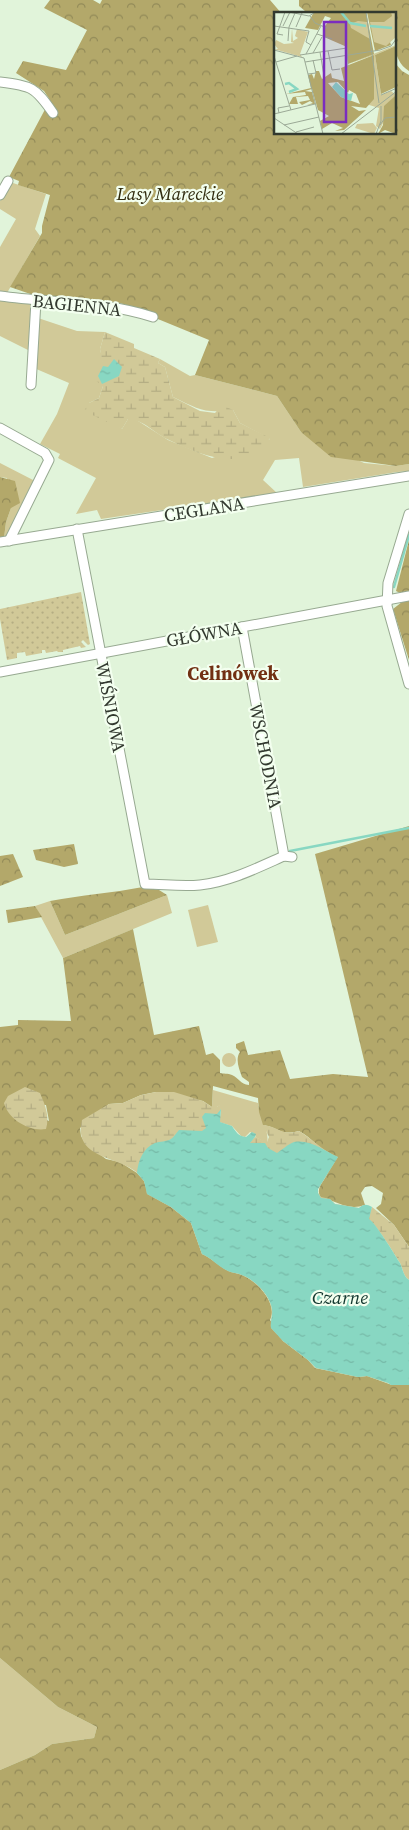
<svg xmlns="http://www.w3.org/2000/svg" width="409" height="1830" font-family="'Source Serif 4',serif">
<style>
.grass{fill:#d1c998}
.forest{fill:url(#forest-crowns);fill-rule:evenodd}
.wetland{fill:url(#wetland-marsh)}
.park{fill:url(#park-dots)}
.water{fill:url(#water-ripples)}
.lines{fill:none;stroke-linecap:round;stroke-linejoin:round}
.stream{stroke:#88d7c2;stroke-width:2.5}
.street-casing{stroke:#97a991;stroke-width:11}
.street{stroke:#fff;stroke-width:9}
.labels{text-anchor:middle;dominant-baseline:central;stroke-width:4.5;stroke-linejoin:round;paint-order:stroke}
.park-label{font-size:18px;font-style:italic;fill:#302b0e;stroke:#f3ffef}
.street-label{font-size:18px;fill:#32392f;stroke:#f3ffef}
.neighbourhood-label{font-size:19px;font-weight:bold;fill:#713012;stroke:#f3ffef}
.water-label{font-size:19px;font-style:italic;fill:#133830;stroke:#f3ffef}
.inset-river{fill:none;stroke:#88d7c2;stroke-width:2.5}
.inset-road{fill:none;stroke:#9ba996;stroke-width:1}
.view{fill:#7b2cbf;fill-opacity:0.15;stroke:#7b2cbf;stroke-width:2.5}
.inset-edge{fill:none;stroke:#32392f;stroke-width:2.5}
</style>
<defs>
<pattern id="forest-crowns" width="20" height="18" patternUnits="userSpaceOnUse" patternTransform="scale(1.25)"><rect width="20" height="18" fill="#b3a86a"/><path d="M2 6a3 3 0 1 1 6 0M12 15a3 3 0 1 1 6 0" fill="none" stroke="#928a58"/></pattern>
<pattern id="wetland-marsh" width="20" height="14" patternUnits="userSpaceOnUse" patternTransform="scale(1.25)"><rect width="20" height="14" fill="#d1c998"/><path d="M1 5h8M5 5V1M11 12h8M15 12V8" fill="none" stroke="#b4ad83"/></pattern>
<pattern id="park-dots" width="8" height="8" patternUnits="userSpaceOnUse" patternTransform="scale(1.25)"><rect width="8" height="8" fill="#d1c998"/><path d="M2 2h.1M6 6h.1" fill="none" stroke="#b4ad83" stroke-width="1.8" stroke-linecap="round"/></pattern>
<pattern id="water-ripples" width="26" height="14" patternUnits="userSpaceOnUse" patternTransform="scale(1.25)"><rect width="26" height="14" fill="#88d7c2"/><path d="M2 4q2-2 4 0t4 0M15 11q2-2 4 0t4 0" fill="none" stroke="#76b9a7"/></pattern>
</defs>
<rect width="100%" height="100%" fill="#e1f4da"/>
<g class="grass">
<path d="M10 182 46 194 35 229 40 236 7 293 0 292V247L16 219 0 209V201Z"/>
<path d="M0 299 27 303 32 305 28 350 0 336Z"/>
<path d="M38 318 77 331 105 332 100 349 103 362V386L99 398 89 403 122 429 128 419H135L168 440 212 458 270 439 240 423 233 410C205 414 198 409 173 397L165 367 158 363 160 359 190 376 195 375 277 396 301 432 364 463 396 466 409 464V471L397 472 303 487 299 458 275 460 263 480 277 493 101 519 97 510 76 514 96 478 58 458 60 454 40 444 57 414 69 383 34 368Z"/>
<path d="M0 463 35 481 11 530 4 538 6 522 11 508 7 478 0 477Z"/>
<path d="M167 895 172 913 63 958 35 906 50 901 65 935Z"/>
<path d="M208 905 218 942 197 947 188 910Z"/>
<circle cx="229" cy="1060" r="7"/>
<path d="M213 1090 258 1103C259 1116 270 1131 267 1143L255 1137 256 1136 250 1132 245 1137 241 1136 232 1126 219 1122 221 1112 219 1105 217 1107H212Z"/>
<path d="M0 1658 58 1707 97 1727 94 1738 52 1744 35 1755 0 1770Z"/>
</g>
<g class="forest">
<path d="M50 0H93L100 4 102 0H270L282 14H275V134H395V63L402 71 409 75V464L396 466 331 457 301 432 277 396 195 375 209 340 153 317 154 313 116 302 42 298 10 287 42 233V226L50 195 18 185 19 181 9 177 50 100 44 91 16 73 23 61 66 70 87 30 44 8Z"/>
<path d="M299 0H409V71C390 59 395 34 395 14H305V11L299 6Z"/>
<path d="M0 477 15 481 20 503 11 508 6 522 4 538H0Z"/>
<path d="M409 540V660L393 609 402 602 400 593 396 591Z"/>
<path d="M409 826V1247L394 1225 376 1208 381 1204 383 1193 372 1186 365 1187 361 1193 365 1205C347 1211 338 1201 321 1198 314 1187 326 1181 328 1171 329 1165 328 1159 329 1153 317 1147 312 1138 299 1131 279 1136 281 1128 263 1125L259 1112 258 1098 213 1086 212 1107 203 1101 156 1092 141 1095 123 1103 109 1104 80 1128 81 1136 85 1143 106 1159 120 1162 137 1173 144 1181 148 1194 171 1207 191 1223 202 1254C211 1258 217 1264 225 1269 231 1273 238 1273 244 1276 258 1282 278 1304 270 1320L283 1341 308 1360 315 1368 358 1377 367 1376 392 1385H409V1830H0V1770L35 1755 52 1744 94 1738 97 1727 58 1707 0 1658V1027L18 1025V1020L71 1021 63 958 133 929 154 1035 199 1026 206 1055 213 1053 220 1060V1073C223 1074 228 1073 232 1075 239 1078 240 1084 249 1085V1082L242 1077C239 1069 235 1059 240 1052L236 1048V1044L244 1041 248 1055 280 1050 290 1079 333 1074 368 1077 315 854ZM4 1103 46 1105 49 1121Z"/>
<path d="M74 844 78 864 64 867 36 860 33 850Z"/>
<path d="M13 854 23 877 0 886V856Z"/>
<path d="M143 887 159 890 167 895 65 935 50 901C81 895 112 893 143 887Z"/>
<path d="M35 906 42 917 8 923 6 910Z"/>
</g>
<g class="wetland">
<path d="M105 332 134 344V348L160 359 158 363 165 367 173 397 200 411 215 413 222 405 233 410 240 423 270 438C248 475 199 455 169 440 155 434 143 419 128 419L122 429 84 411 89 403 99 398 103 386 95 380 103 366 100 349Z"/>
<path d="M25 1087 40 1093C45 1105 50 1116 46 1129 29 1132 8 1119 4 1103L8 1096Z"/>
<path d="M156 1092H174L203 1101 212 1107H217L219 1104 221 1109 216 1117 233 1266 388 1383 367 1376 358 1377 316 1368 308 1360 283 1341 271 1328C270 1322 273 1316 272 1309 270 1295 255 1280 242 1275 238 1273 232 1273 228 1271 218 1266 212 1258 202 1254L191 1223 171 1207 147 1194C146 1189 146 1183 143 1179 126 1154 72 1163 82 1120L109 1104 123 1103 141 1095Z"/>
<path d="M263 1125C280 1127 280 1136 299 1131 314 1140 321 1150 338 1157L318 1189V1193L321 1197 330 1199 335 1204 359 1208 363 1205 364 1208 332 1212 249 1143 255 1137 267 1142 269 1137Z"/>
<path d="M372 1207 394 1225 409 1247V1280C403 1276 403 1269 400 1263 395 1255 375 1222 368 1219Z"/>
</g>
<path class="park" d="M81 592 90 644 88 645 83 640 81 642 86 647 81 648 80 646 63 650V652H58L57 651 46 653 45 650H42V653L26 656 25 652 17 653V658L7 660 0 619V609Z"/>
<g class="water">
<path d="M114 359 122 367 119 376 102 384 98 376 103 366 108 367Z"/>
<path d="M221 1109 220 1122 232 1126C236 1132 238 1136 246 1137L252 1132 256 1134 255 1137 250 1143H265L268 1148 277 1153C282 1150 288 1144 294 1142 311 1139 324 1151 338 1157L318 1189V1193L321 1198 330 1199 335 1204 359 1208C364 1204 366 1204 372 1207L369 1219C375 1222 395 1255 400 1263 403 1269 403 1276 409 1280V1385H391L388 1383 367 1376 358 1377 316 1368 308 1360 283 1341 271 1328C270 1322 273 1316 272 1309 270 1295 255 1280 242 1275 238 1273 232 1273 228 1271 217 1266 212 1258 202 1254L191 1223 171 1207 147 1194 144 1181 137 1173C138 1161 143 1148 155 1143 160 1141 166 1142 171 1139 174 1137 176 1133 179 1130L202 1131 206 1128 202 1117 205 1113 217 1114Z"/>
</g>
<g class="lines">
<g class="stream">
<path d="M394 587 409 535"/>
<path d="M290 851 409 828"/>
</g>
<g class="street-casing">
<g id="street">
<path d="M0 82C32 86 35 87 53 113"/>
<path d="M0 195 8 181"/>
<path d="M0 296C50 303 104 301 153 317"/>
<path d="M31 385 36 301"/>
<path d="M0 428 45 453 49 460 9 541"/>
<path d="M409 514 388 583 387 606 409 684"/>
<path d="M77 529 145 884C163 884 181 887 200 885 229 882 257 868 284 856L292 857"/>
<path d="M0 542 409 476"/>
<path d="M242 627 284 856"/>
<path d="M0 672 409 596"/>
</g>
</g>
<use href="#street" class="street"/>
</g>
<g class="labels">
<g class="park-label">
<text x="170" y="193">Lasy Mareckie</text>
</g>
<g class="street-label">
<text transform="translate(77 305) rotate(6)">BAGIENNA</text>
<text transform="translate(204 509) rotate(-9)">CEGLANA</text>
<text transform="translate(204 634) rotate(-10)">GŁÓWNA</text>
<text transform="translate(111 707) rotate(79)">WIŚNIOWA</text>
<text transform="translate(266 756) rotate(79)">WSCHODNIA</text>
</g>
<g class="neighbourhood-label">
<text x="233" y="673">Celinówek</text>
</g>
<g class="water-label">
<text x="340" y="1297">Czarne</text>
</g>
</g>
<g transform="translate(274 12)">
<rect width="122" height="122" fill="#e1f4da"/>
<path d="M18 16 19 29 24 26 21 24 23 17 34 20 26 42 28 45 0 37H4L0 32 2 28 10 32 20 31 17 30ZM122 33V34L101 43 107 83 117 79 122 83 110 95 112 105 106 117 102 114 105 96 92 92 100 86V43L74 52Z" fill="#d1c998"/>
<path d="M40 0H92L100 42 74 52 73 35 50 25 51 14 57 6 51 4 44 18 31 16ZM93 0H122V4L110 11 117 33 101 39ZM122 34V75L107 82 101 43ZM100 43V87L92 96 77 94 85 99 92 98 70 118 61 119 69 116 58 111 48 117 46 109 55 104 44 98 38 77 31 79 38 80 41 92 33 93 39 91 36 89 28 93 25 90 36 88 34 84 22 85 24 92H15L19 85 32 83 31 80 12 82 37 76 34 63 38 62 40 67 42 59H45L48 67 57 61 58 66 70 69 67 56ZM64 70 74 81 75 78 82 82 86 92 67 85 54 71ZM122 83V122L111 118 104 122 109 113 110 94Z" fill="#b3a86a" fill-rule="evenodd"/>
<path d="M99 111 103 116 100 122 81 116 83 112Z" fill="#d1c998"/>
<path d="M117 0H122V25L112 34 100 30 96 10H110L118 4ZM84 9 93 10 96 27 77 16 76 12Z" fill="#d1c998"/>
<path d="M62 70 75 82 79 81 77 89 67 85 58 75Z" fill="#88d7c2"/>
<path class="inset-river" d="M67 0 76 11 92 14M96 14 118 16M11 72 15 71 23 77 15 80"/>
<path class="inset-road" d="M15 0 35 4 40 1M92 0 105 91M36 4 41 11 53 16M0 14 35 19M9 14 16 0M22 15 28 1M35 19 32 30 37 33M43 22 58 27M9 23 3 22 11 0M14 29 15 15 21 1M0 38 30 46 49 122M54 39 58 58 66 57M46 40 50 64M39 41 48 25M32 42 47 14M26 43 73 36 74 55M0 44 17 98M2 50 23 44M31 50 106 38 117 34 123 26M34 62 42 61 39 48M107 83 123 76M5 101 4 96 15 94M0 102 41 92M0 106 24 122M10 113 45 105M106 113 111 106 123 105M22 120 40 115M67 122 123 79M102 122 107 109V94"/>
<path class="view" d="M50 10H72V110H50Z"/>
<rect width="122" height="122" class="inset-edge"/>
</g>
</svg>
